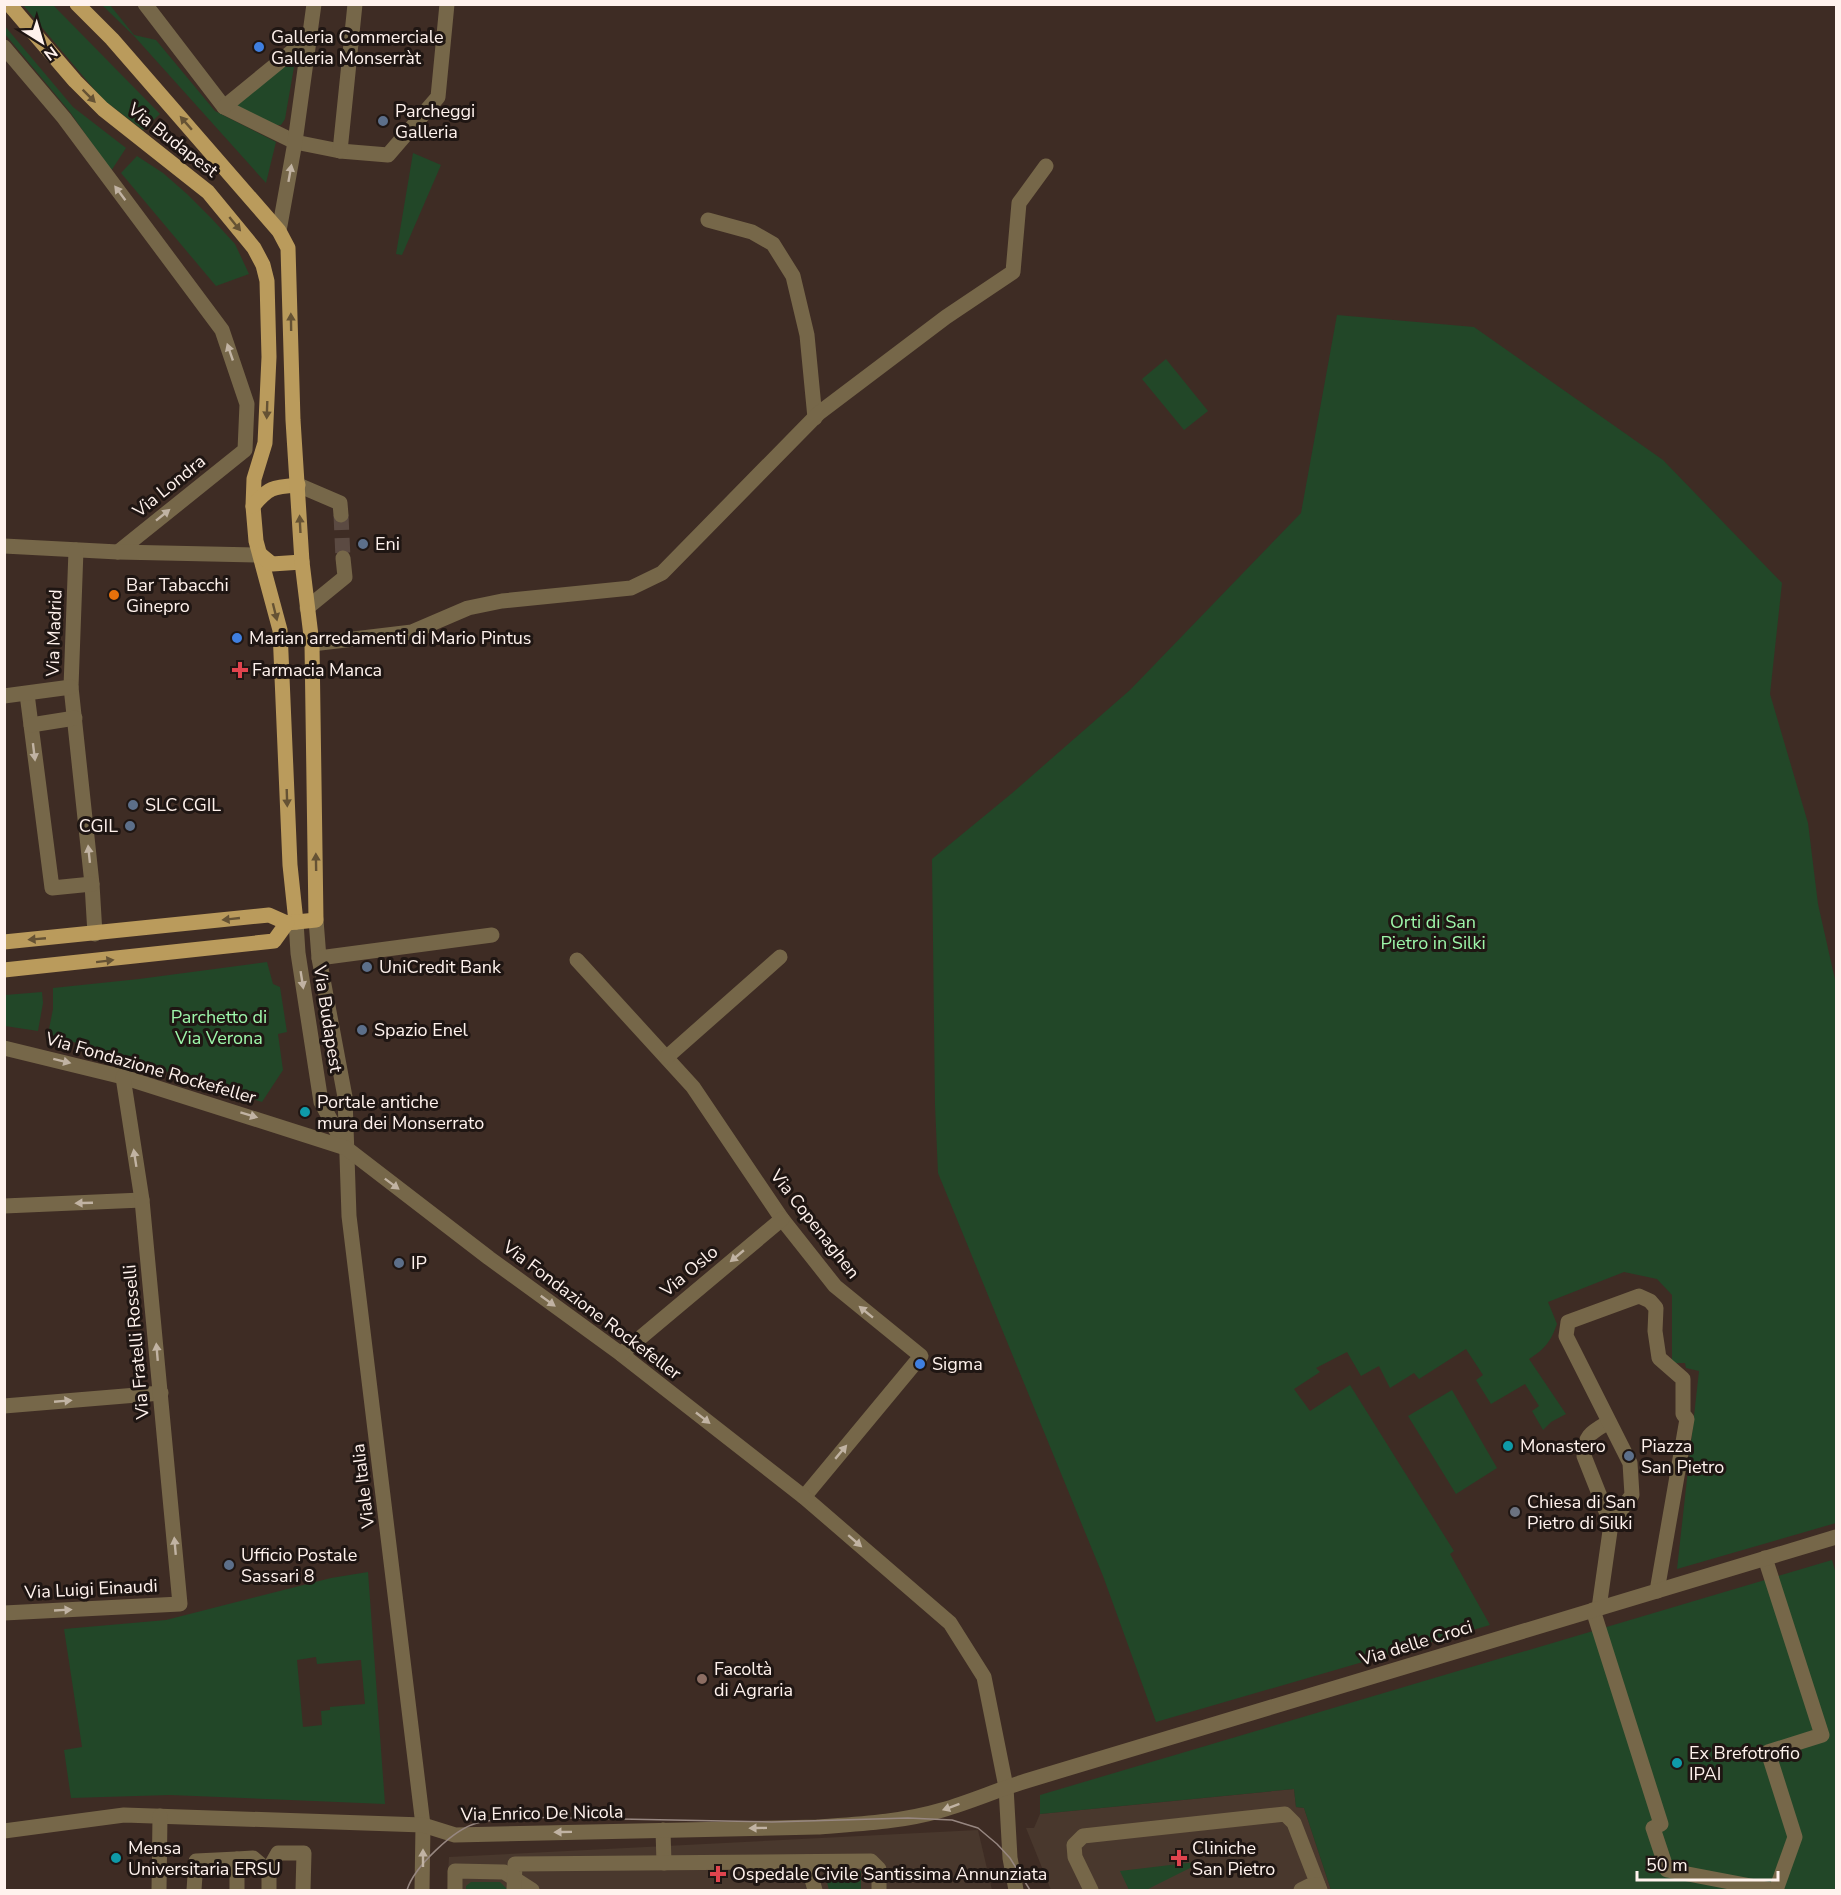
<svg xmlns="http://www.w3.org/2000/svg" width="1841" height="1895" font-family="'Nunito Sans',sans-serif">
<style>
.medical{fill:#49382d}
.green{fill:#224728;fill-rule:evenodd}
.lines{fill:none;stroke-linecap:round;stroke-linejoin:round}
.minor-tunnel{stroke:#5b4a42;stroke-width:15;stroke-dasharray:15 8;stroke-linecap:butt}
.minor{stroke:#766749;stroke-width:15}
.major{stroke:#ba9b5c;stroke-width:15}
.tram{stroke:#978781;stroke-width:1.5}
.oneway{fill:#655234}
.oneway2{fill:#c1b3a3}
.shop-dot{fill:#3f7fe0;stroke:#1f1613;stroke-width:2}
.service-dot{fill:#5c6f8a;stroke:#1f1613;stroke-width:2}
.food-dot{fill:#e8710a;stroke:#1f1613;stroke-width:2}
.health-dot{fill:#e0444e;stroke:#1f1613;stroke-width:2}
.culture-dot{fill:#0f9aa8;stroke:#1f1613;stroke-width:2}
.worship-dot{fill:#6b7280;stroke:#1f1613;stroke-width:2}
.education-dot{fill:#8d6e63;stroke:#1f1613;stroke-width:2}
.labels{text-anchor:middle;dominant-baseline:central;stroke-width:6;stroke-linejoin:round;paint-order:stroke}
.poi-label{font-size:18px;fill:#fff2ed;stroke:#1f1613;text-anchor:start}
.street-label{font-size:18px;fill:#fff2ed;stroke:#1f1613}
.park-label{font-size:18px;fill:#9df7aa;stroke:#1f1613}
</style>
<rect width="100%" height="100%" fill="#3e2c24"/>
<g class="medical">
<path d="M1294 1789 1296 1807 1304 1808 1331 1890H1051L1026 1828H1034L1040 1814Z"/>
<path d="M978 1830 992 1890H447L449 1857Z"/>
</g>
<g class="green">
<path d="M23 5H53L160 114 143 130 105 101 93 88Z"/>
<path d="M102 5H110L134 35 156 40 215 111 276 142 266 183 134 36Z"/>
<path d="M4 25 73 107 126 148 111 171 70 112 5 34Z"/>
<path d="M290 60 294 67 285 119 281 125H270L236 105Z"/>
<path d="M413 153 441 165 402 255 396 254Z"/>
<path d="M137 156 163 173 187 194 212 219 235 244 249 274 216 286 121 173Z"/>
<path d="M1337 315 1474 327 1663 460 1782 583 1770 694 1808 823 1818 904 1836 984V1523L1677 1569 1699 1371 1686 1368 1685 1363H1672V1295L1657 1279 1624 1272 1548 1302 1557 1324C1551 1341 1545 1349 1529 1359L1566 1414 1551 1422 1543 1430 1532 1411 1539 1406 1525 1384 1491 1404 1476 1380 1483 1375 1466 1349 1419 1379 1414 1373 1390 1388 1379 1366 1361 1376 1347 1352 1316 1368 1320 1372 1294 1389 1310 1411 1350 1385 1454 1551 1450 1554 1490 1625 1156 1722 1103 1576 938 1173 935 1105 932 859 1011 794 1130 690 1301 513Z"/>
<path d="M1166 359 1208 411 1184 430 1142 379Z"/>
<path d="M267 962 273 984 280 987 287 1032 278 1034 283 1070 262 1102 48 1034 53 1009V988L139 979Z"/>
<path d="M42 992 43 1003 38 1031 5 1026V995Z"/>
<path d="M1452 1390 1497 1468 1456 1494 1408 1416Z"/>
<path d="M1832 1560 1836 1574V1890H1331L1304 1808 1296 1807 1294 1789 1040 1814V1795Z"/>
<path d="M368 1572 385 1804 170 1795 71 1798 64 1750 82 1747 64 1629 166 1620 331 1578ZM316 1657 317 1664 361 1660 365 1704 330 1707V1710L321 1711 322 1725 303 1727 297 1660Z"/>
<path d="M1204 1861 1146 1890H1129L1120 1871Z"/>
<path d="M824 1870 861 1871V1890H829Z"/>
<path d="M471 1882H500L508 1890H466V1886Z"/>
</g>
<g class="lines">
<path class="minor-tunnel" d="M341 515 343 558"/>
<g class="minor">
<path d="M145 4 224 107 295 142 340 151 388 155 438 97 447 4"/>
<path d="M4 47 64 118 222 330 247 404 245 450 118 552"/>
<path d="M224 107 311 36"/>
<path d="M340 151 355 4"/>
<path d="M708 220 752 232 773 244 793 276 807 335 815 418"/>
<path d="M279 231 295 142 314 4"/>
<path d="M298 485 340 503 341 515"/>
<path d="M4 546 118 552 261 555"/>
<path d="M76 550 71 687 92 884 95 934"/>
<path d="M307 608 345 577 343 558"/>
<path d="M312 644 412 632 468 608 502 601 631 588 662 573 819 413 946 317 1013 272 1019 203 1046 166"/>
<path d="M27 694 52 888 92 884"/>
<path d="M4 696 71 687"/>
<path d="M31 725 75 718"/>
<path d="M316 920 319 958 345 1097 349 1216 423 1825 422 1890"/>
<path d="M296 922 298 953 321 1102 344 1145"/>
<path d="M319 958 492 935"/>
<path d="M577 960 693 1087 782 1219 835 1286 921 1356 804 1497"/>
<path d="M4 1048 123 1077 346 1148 489 1258 621 1354 804 1497 950 1623 984 1677 1006 1787 1010 1858 1016 1890"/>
<path d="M667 1057 780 957"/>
<path d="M4 1206 142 1200"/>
<path d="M621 1354 782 1219"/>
<path d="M4 1406 161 1393"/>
<path d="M1609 1422C1592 1432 1584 1435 1584 1456L1611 1524"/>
<path d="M1765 1558 1822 1735 1768 1752 1795 1837 1776 1890"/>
<path d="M1599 1608 1611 1524 1632 1495 1630 1463 1566 1336 1568 1322 1639 1296 1650 1301 1656 1308 1655 1331 1659 1358 1683 1379V1414L1687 1419 1657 1591"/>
<path d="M1593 1610 1661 1824 1653 1828 1667 1870 1772 1890"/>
<path d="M4 1613 180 1604 142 1200 123 1077"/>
<path d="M663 1830 664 1863"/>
<path d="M4 1831 124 1815 423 1825 455 1835 817 1827C859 1824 902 1822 942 1810 970 1802 997 1790 1026 1781L1836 1537"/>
<path d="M237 1859 253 1858 260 1864"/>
<path d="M807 1862 815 1890"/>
<path d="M159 1890 160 1816"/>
<path d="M194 1890 196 1861 237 1859V1890"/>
<path d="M269 1890V1869L278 1853H304L303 1890"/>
<path d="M455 1890V1871L504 1872 532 1890"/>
<path d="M514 1890 515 1864 871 1861 879 1869V1890"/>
<path d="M1091 1890 1075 1857 1074 1845 1083 1836 1285 1814 1294 1823 1320 1890"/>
<path d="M1301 1890 1309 1886 1318 1885"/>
</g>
<g class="major">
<path d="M9 4 75 81 103 109 208 192 254 248 263 265 267 281 269 357 265 443 254 479 253 506 256 541 280 630 290 865 296 922"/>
<path d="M253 506C269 487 273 487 298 485"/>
<path d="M261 555 272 564 302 562"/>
<path d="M4 942 269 915 287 923 316 920 312 644 302 562 293 420 288 248 279 231 112 39 77 4"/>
<path d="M4 970 274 941 287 923"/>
</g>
<path class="tram" d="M407 1890C414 1867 454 1829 477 1823 489 1820 503 1819 515 1817L772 1822 908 1818 952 1820 978 1828 997 1844 1010 1858 1030 1890"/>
</g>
<defs><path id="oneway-solid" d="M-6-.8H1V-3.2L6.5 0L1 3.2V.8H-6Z" transform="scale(1.5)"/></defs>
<g class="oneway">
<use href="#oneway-solid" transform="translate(89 96) rotate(45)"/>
<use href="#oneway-solid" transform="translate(186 123) rotate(-131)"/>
<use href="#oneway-solid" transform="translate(235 224) rotate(51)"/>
<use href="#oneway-solid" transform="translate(291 322) rotate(-91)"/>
<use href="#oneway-solid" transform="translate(267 410) rotate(92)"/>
<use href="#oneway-solid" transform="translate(300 524) rotate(-93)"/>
<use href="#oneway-solid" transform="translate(275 612) rotate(76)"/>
<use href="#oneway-solid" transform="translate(287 798) rotate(88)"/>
<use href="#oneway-solid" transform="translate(316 862) rotate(-91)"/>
<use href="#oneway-solid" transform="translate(231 919) rotate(174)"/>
<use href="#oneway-solid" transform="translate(37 939) rotate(175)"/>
<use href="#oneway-solid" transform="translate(105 961) rotate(-7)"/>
</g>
<g class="oneway2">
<use href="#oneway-solid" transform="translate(290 173) rotate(-80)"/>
<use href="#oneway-solid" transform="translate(120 193) rotate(-127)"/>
<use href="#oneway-solid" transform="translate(230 352) rotate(-109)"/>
<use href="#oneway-solid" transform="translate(163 515) rotate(-39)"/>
<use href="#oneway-solid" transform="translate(34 752) rotate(83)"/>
<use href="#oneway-solid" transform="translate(89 854) rotate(-96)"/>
<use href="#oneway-solid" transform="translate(302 980) rotate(81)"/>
<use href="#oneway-solid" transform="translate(62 1061) rotate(14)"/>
<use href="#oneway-solid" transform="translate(249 1115) rotate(17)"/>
<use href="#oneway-solid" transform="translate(135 1158) rotate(-99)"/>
<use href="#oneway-solid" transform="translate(392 1184) rotate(37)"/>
<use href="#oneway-solid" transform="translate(84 1203) rotate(178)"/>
<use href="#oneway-solid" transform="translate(737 1256) rotate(140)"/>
<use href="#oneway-solid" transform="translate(548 1301) rotate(36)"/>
<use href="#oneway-solid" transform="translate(866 1312) rotate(-141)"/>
<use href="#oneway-solid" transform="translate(157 1352) rotate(-95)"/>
<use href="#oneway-solid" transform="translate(63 1401) rotate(-5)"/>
<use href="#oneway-solid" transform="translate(703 1418) rotate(38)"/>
<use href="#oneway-solid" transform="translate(841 1452) rotate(-50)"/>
<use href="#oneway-solid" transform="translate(855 1541) rotate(41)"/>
<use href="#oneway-solid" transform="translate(175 1546) rotate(-95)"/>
<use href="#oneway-solid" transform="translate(63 1610) rotate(-3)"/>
<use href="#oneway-solid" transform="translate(951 1807) rotate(160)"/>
<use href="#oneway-solid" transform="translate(758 1828) rotate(179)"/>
<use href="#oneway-solid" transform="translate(563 1832) rotate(179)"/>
<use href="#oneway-solid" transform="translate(423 1858) rotate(-90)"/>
</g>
<g class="shop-dot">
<circle cx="259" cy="47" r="6"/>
<circle cx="237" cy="638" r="6"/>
<circle cx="920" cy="1364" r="6"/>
</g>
<g class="service-dot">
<circle cx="383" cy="121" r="6"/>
<circle cx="363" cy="544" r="6"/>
<circle cx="133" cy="805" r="6"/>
<circle cx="130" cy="826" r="6"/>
<circle cx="367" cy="967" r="6"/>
<circle cx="362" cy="1030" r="6"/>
<circle cx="399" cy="1263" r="6"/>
<circle cx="1629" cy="1456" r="6"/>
<circle cx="229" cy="1565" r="6"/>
</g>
<circle class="food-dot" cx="114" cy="595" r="6"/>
<g class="health-dot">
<path d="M237 661h6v6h6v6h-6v6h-6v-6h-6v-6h6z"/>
<path d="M1176 1849h6v6h6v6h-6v6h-6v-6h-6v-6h6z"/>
<path d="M715 1865h6v6h6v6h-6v6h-6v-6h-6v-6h6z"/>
</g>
<g class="culture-dot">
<circle cx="305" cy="1112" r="6"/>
<circle cx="1508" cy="1446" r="6"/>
<circle cx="1677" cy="1763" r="6"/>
<circle cx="116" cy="1858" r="6"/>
</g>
<circle class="worship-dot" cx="1515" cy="1512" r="6"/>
<circle class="education-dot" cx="702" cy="1679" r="6"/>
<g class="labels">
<g class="poi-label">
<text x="271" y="37">Galleria Commerciale<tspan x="271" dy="21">Galleria Monserràt</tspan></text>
<text x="395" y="111">Parcheggi<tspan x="395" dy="21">Galleria</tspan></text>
<text x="375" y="544">Eni</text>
<text x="126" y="585">Bar Tabacchi<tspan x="126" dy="21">Ginepro</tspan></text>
<text x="249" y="638">Marian arredamenti di Mario Pintus</text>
<text x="252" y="670">Farmacia Manca</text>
<text x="145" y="805">SLC CGIL</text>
<text x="118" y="826" text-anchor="end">CGIL</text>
<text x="379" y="967">UniCredit Bank</text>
<text x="374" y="1030">Spazio Enel</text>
<text x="317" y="1102">Portale antiche<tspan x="317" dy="21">mura dei Monserrato</tspan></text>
<text x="411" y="1263">IP</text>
<text x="932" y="1364">Sigma</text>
<text x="1520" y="1446">Monastero</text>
<text x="1641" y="1446">Piazza<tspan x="1641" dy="21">San Pietro</tspan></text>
<text x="1527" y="1502">Chiesa di San<tspan x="1527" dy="21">Pietro di Silki</tspan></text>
<text x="241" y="1555">Ufficio Postale<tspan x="241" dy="21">Sassari 8</tspan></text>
<text x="714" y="1669">Facoltà<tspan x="714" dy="21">di Agraria</tspan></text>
<text x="1689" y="1753">Ex Brefotrofio<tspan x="1689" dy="21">IPAI</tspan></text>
<text x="128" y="1848">Mensa<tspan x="128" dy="21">Universitaria ERSU</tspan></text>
<text x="1192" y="1848">Cliniche<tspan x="1192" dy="21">San Pietro</tspan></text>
<text x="732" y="1874">Ospedale Civile Santissima Annunziata</text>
</g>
<g class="street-label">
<text transform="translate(173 140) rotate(38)">Via Budapest</text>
<text transform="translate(169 486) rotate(-39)">Via Londra</text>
<text transform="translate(54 633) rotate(-88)">Via Madrid</text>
<text transform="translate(328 1019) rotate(81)">Via Budapest</text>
<text transform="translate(151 1068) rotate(16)">Via Fondazione Rockefeller</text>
<text transform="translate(815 1224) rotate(52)">Via Copenaghen</text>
<text transform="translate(689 1271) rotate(-40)">Via Oslo</text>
<text transform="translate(592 1310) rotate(37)">Via Fondazione Rockefeller</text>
<text transform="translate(136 1342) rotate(-95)">Via Fratelli Rosselli</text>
<text transform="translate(363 1486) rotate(-97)">Viale Italia</text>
<text transform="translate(91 1589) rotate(-3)">Via Luigi Einaudi</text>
<text transform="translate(1416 1643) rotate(-17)">Via delle Croci</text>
<text transform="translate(542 1813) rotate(-1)">Via Enrico De Nicola</text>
</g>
<g class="park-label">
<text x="1433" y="922">Orti di San<tspan x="1433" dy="21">Pietro in Silki</tspan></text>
<text x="219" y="1017">Parchetto di<tspan x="219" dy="21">Via Verona</tspan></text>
</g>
</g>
<rect width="1841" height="1895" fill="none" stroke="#fff2ed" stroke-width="12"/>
<g transform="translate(42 42) rotate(143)" stroke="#1f1613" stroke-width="4.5" paint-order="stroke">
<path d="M0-4.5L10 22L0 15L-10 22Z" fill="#fff2ed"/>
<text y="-9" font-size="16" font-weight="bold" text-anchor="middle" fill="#fff2ed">N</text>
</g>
<path d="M1637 1871v9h141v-9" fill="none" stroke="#fff2ed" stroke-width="3"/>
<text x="1646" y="1871" font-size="18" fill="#fff2ed" stroke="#1f1613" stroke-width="4.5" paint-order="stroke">50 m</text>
</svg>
